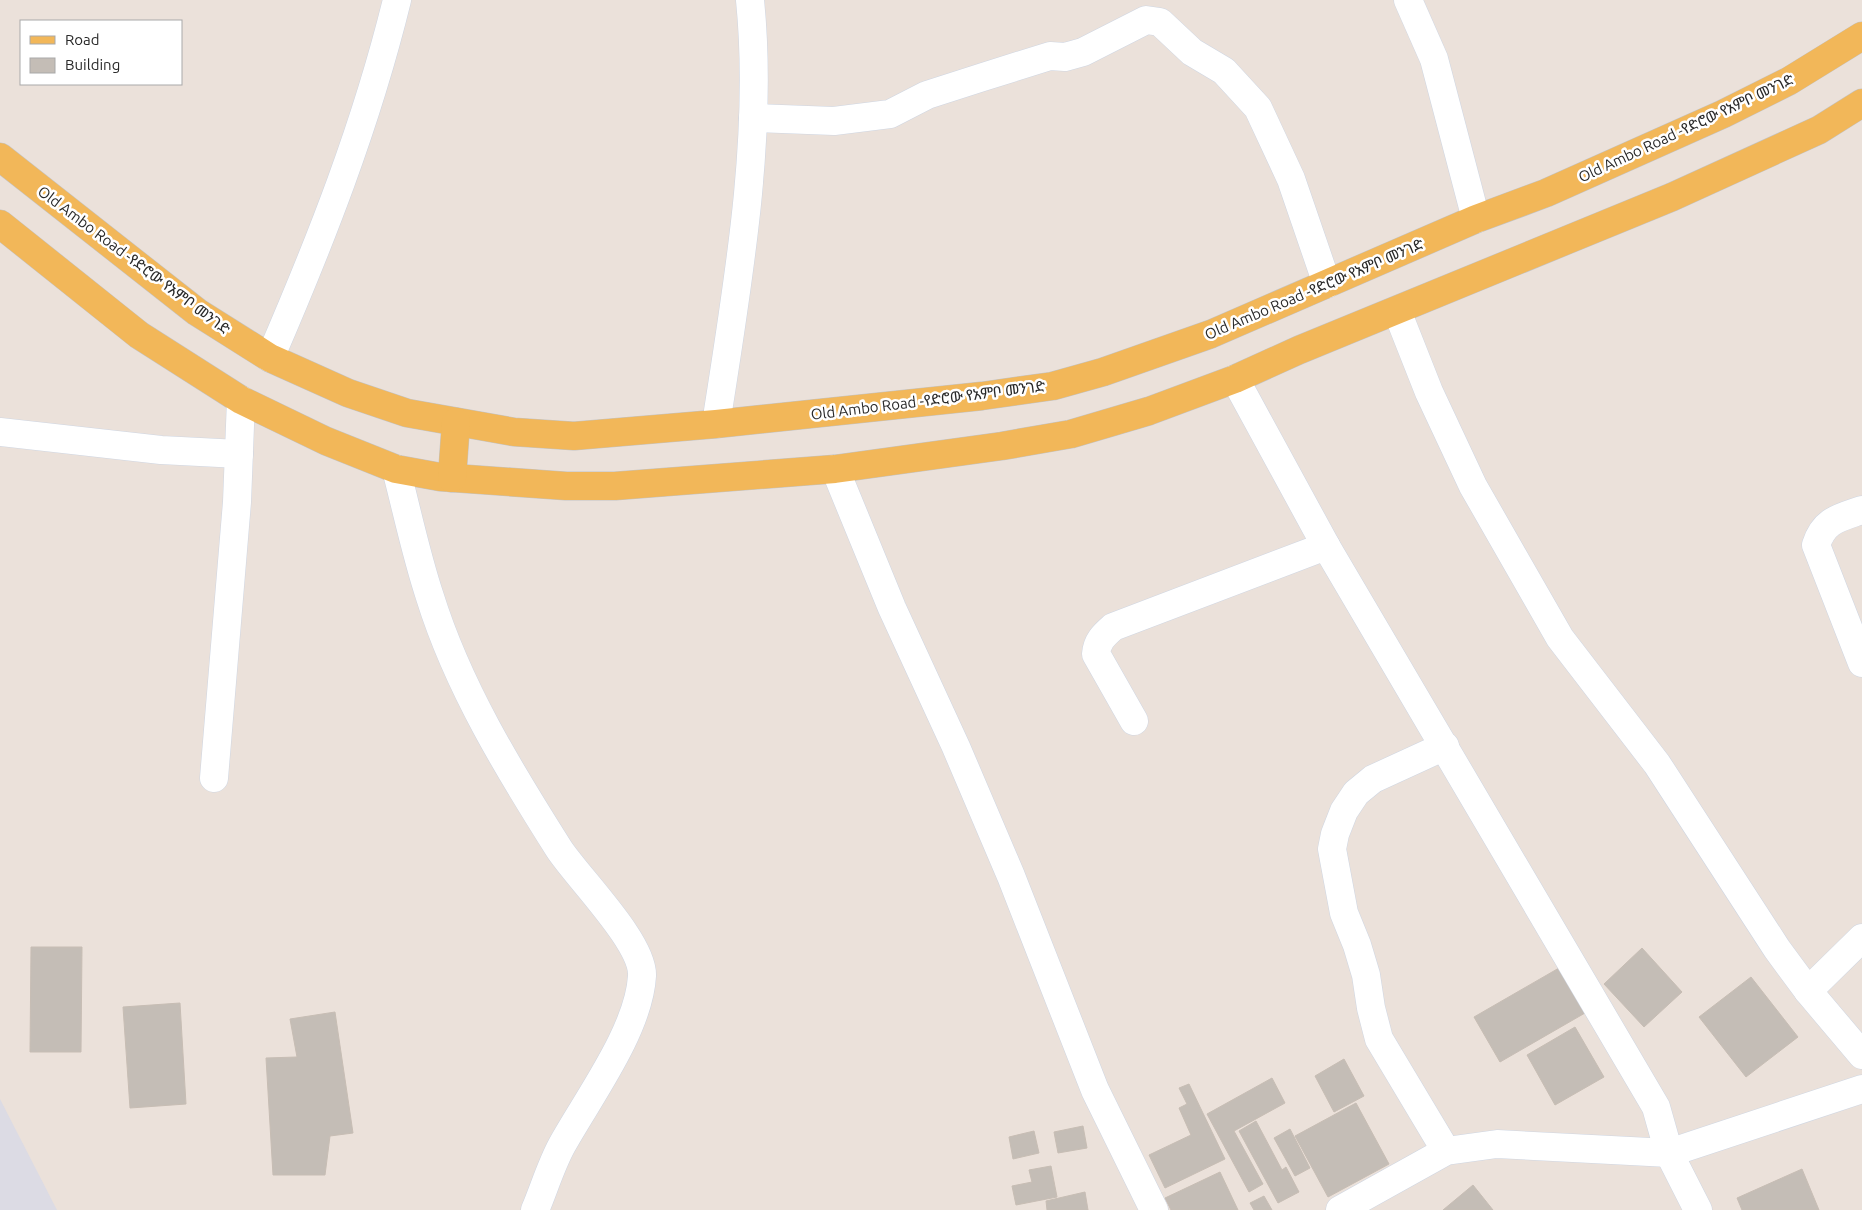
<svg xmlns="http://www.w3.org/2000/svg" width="1862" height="1210" font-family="Ubuntu,'Noto Sans Ethiopic',sans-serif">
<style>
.industrial{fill:#dcdbe4}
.building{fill:#c4bdb6;stroke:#c7bdb4}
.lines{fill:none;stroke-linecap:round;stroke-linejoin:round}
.minor-casing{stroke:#cfd6e2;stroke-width:29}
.major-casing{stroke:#c3c3c3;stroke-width:29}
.minor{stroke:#fff;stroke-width:28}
.major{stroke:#f2b759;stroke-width:28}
.labels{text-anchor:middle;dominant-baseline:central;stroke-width:5;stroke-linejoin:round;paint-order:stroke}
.street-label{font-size:15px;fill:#292929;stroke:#fff}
</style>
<rect width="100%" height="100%" fill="#ebe1da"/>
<path class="industrial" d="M0 1099 57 1210H0Z"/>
<g class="building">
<path d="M31 947H82L81 1052H30Z"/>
<path d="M1642 948 1682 992 1644 1027 1604 984Z"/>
<path d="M1559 968 1585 1013 1500 1062 1474 1017Z"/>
<path d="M1751 977 1798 1037 1746 1077 1699 1017Z"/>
<path d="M180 1003 186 1104 130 1108 123 1007Z"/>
<path d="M335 1012 353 1133 330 1136 325 1175H273L266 1058 297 1057 290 1019Z"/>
<path d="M1575 1027 1604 1077 1555 1105 1527 1055Z"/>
<path d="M1344 1059 1364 1096 1334 1112 1315 1076Z"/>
<path d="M1272 1078 1285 1103 1234 1131 1263 1184 1249 1192 1207 1114Z"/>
<path d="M1189 1084 1225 1159 1165 1188 1149 1155 1191 1135 1179 1108 1187 1104 1179 1088Z"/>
<path d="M1356 1103 1389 1164 1328 1197 1295 1136Z"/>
<path d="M1256 1121 1282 1170 1286 1167 1299 1192 1278 1203 1239 1131Z"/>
<path d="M1083 1126 1087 1148 1058 1153 1054 1132Z"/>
<path d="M1290 1129 1310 1168 1295 1176 1274 1138Z"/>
<path d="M1034 1131 1039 1153 1013 1159 1009 1137Z"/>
<path d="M1051 1166 1057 1197 1016 1205 1012 1186 1032 1182 1029 1170Z"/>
<path d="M1802 1169 1819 1210H1742L1737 1198Z"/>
<path d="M1220 1172 1238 1210H1171L1165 1198Z"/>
<path d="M1473 1185 1493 1210H1443Z"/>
<path d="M1085 1192 1088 1210H1047L1046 1201Z"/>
<path d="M1264 1196 1272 1210H1254L1250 1203Z"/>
</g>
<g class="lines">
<g class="minor-casing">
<g id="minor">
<path d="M1408 0 1434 59 1476 219"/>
<path d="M753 118 834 121 890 114 927 95 983 77 1050 56 1065 57 1083 52 1146 20 1160 22 1192 52 1224 71 1258 108 1291 179 1327 284"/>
<path d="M1397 311 1429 392 1473 486 1560 638 1657 764 1777 949 1808 991 1862 1055"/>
<path d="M270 358C321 240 366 126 397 0"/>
<path d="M1235 379 1326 546 1656 1107 1669 1153 1698 1210"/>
<path d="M716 424C737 288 764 137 750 0"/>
<path d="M0 432 161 450 239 454"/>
<path d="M396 469C407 511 416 555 430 597 458 687 509 770 559 849 578 878 644 943 642 976 639 1030 588 1098 562 1145 551 1165 544 1189 535 1210"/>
<path d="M835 469 892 608 956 747 1011 876 1095 1090 1154 1210"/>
<path d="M1862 510C1839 518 1824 520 1816 545L1862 663"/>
<path d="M1134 721 1096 654C1097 641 1104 635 1113 627L1326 546"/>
<path d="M1445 746 1373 779 1356 793 1344 811 1335 834 1332 849 1344 913 1357 945 1366 975 1371 1008 1379 1039 1446 1151"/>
<path d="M214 778 237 502 241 400"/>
<path d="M1808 991 1862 938"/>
<path d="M1340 1210 1446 1151 1497 1144 1669 1153 1862 1089"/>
</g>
</g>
<g class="major-casing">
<g id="major">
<path d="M0 157 197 312 270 358 348 393 407 413 514 432 574 436 716 424 982 396 1053 386 1103 372 1211 334 1476 219 1546 193 1723 114 1789 81 1862 36"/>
<path d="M0 224 139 335 241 400 326 441 396 469 440 477 566 486H615L835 469 1002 446 1071 434 1149 411 1235 379 1299 350 1672 197 1819 130 1862 103"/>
<path d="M452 478 456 422"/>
</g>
</g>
<use href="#minor" class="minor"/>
<use href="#major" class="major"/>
</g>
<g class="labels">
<g class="street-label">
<text transform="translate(1686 128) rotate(-25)">Old Ambo Road -የድሮው የአምቦ መንገድ</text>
<text transform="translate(134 260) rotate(37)">Old Ambo Road -የድሮው የአምቦ መንገድ</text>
<text transform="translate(1314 289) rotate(-23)">Old Ambo Road -የድሮው የአምቦ መንገድ</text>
<text transform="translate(928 400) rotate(-7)">Old Ambo Road -የድሮው የአምቦ መንገድ</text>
</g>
</g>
<rect x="20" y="20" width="162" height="65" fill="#ffffff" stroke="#a9a9a9"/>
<rect x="30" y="36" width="25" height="8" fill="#f2b759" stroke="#a9a9a9"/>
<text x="65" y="45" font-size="15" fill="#292929">Road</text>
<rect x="30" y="58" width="25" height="15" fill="#c4bdb6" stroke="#a9a9a9"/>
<text x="65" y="70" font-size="15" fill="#292929">Building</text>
</svg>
